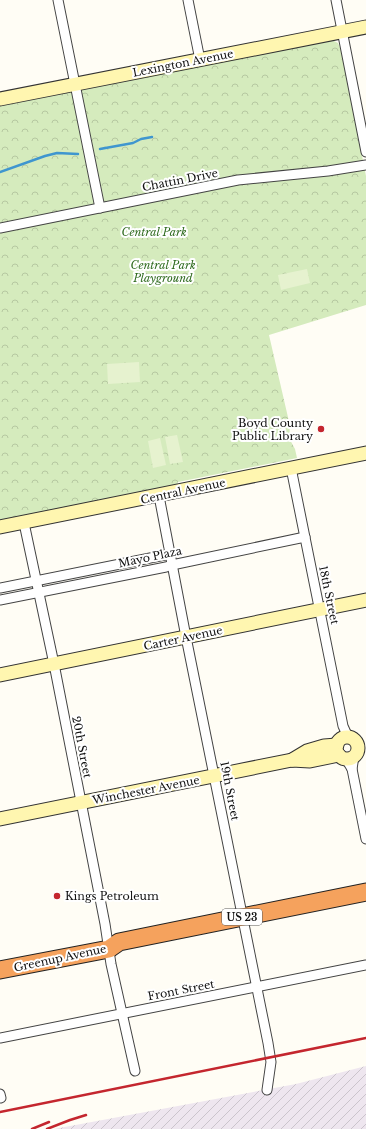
<svg xmlns="http://www.w3.org/2000/svg" width="366" height="1129" font-family="'Libre Baskerville',serif">
<style>
.industrial{fill:url(#industrial-furrows)}
.park{fill:url(#park-crowns)}
.pitch{fill:#e6f2cf}
.lines{fill:none;stroke-linecap:round;stroke-linejoin:round}
.stream{stroke:#3f96cf;stroke-width:2.5}
.street-casing{stroke:#444;stroke-width:11}
.secondary-casing{stroke:#333;stroke-width:15}
.highway-casing{stroke:#222;stroke-width:19}
.street{stroke:#fff;stroke-width:9}
.secondary{stroke:#fff6b0;stroke-width:13}
.highway{stroke:#f5a25d;stroke-width:17}
.rail{stroke:#c4262e;stroke-width:2.5}
.poi-dot{fill:#c4262e;stroke:#fff;stroke-width:1.5}
.labels{text-anchor:middle;dominant-baseline:central;stroke-width:4;stroke-linejoin:round;paint-order:stroke}
.shield{fill:#fff;stroke:#585858;stroke-width:1}
.shield-label{font-size:10px;font-weight:bold;fill:#111}
.street-label{font-size:11px;fill:#111;stroke:#fff}
.park-label{font-size:11px;font-style:italic;fill:#2f6b1f;stroke:#fff}
.poi-label{font-size:11px;fill:#111;stroke:#fff;text-anchor:end}
</style>
<defs>
<pattern id="industrial-furrows" width="10" height="10" patternUnits="userSpaceOnUse"><rect width="10" height="10" fill="#eee6ef"/><path d="M-1 1l2-2M0 10L10 0M9 11l2-2" fill="none" stroke="#cbc4cc"/></pattern>
<pattern id="park-crowns" width="20" height="18" patternUnits="userSpaceOnUse"><rect width="20" height="18" fill="#d5ebbd"/><path d="M2 6a3 3 0 1 1 6 0M12 15a3 3 0 1 1 6 0" fill="none" stroke="#b6c8a1"/></pattern>
</defs>
<rect width="100%" height="100%" fill="#fffdf5"/>
<path class="industrial" d="M366 1066V1129H54L296 1084Z"/>
<path class="park" d="M332 40 338 43 341 50 366 176V305L269 335 290 426 289 438 295 449 297 458 178 482 176 486 0 521V105Z"/>
<g class="pitch">
<path d="M307 269 310 283 281 290 278 275Z"/>
<path d="M139 362 140 382 108 384 107 364Z"/>
<path d="M177 435 183 462 170 464 165 437Z"/>
<path d="M160 438 166 465 153 468 148 441Z"/>
</g>
<g class="lines">
<g class="stream">
<path d="M100 149 133 143 141 139 152 137"/>
<path d="M0 172 45 156 57 153 78 154"/>
</g>
<g class="street-casing">
<g id="street">
<path d="M58 0 100 208"/>
<path d="M188 0 200 60"/>
<path d="M336 0 366 152"/>
<path d="M0 228 238 180 328 171 366 165"/>
<path d="M291 468 343 726 348 737"/>
<path d="M159 496 186 637 268 1043 271 1062 267 1090"/>
<path d="M24 523 54 664 105 924 111 964 135 1071"/>
<path d="M0 588 170 554"/>
<path d="M0 600 166 567 172 565 305 537"/>
<path d="M354 756 352 769 366 839"/>
<path d="M346 759 352 769"/>
<path d="M0 1038 366 965"/>
<path d="M0 1094 1 1098"/>
</g>
</g>
<g class="secondary-casing">
<g id="secondary">
<path d="M0 99 366 27"/>
<path d="M0 527 366 453"/>
<path d="M0 675 366 600"/>
<circle cx="347" cy="748" r="11"/>
<path d="M292 760 307 751 324 746 337 745"/>
<path d="M0 819 292 760 310 761 339 755"/>
</g>
</g>
<g class="highway-casing">
<path id="highway" d="M0 970 109 949 119 942 366 892"/>
</g>
<use href="#street" class="street"/>
<use href="#secondary" class="secondary"/>
<use href="#highway" class="highway"/>
<g class="rail">
<path d="M0 1112 366 1038"/>
<path d="M32 1129 49 1122"/>
<path d="M47 1129 70 1120 86 1115"/>
</g>
</g>
<g class="poi-dot">
<circle cx="321" cy="429" r="4"/>
<circle cx="57" cy="896" r="4"/>
</g>
<g class="labels">
<rect class="shield" x="222" y="909" width="40" height="16" rx="3"/>
<g class="shield-label">
<text x="242" y="917">US 23</text>
</g>
<g class="street-label">
<text transform="translate(183 63) rotate(-11)">Lexington Avenue</text>
<text transform="translate(180 180) rotate(-11)">Chattin Drive</text>
<text transform="translate(183 491) rotate(-12)">Central Avenue</text>
<text transform="translate(150 557) rotate(-12)">Mayo Plaza</text>
<text transform="translate(329 595) rotate(78)">18th Street</text>
<text transform="translate(183 638) rotate(-12)">Carter Avenue</text>
<text transform="translate(82 747) rotate(79)">20th Street</text>
<text transform="translate(146 790) rotate(-11)">Winchester Avenue</text>
<text transform="translate(230 791) rotate(79)">19th Street</text>
<text transform="translate(60 958) rotate(-12)">Greenup Avenue</text>
<text transform="translate(181 990) rotate(-11)">Front Street</text>
</g>
<g class="park-label">
<text x="154" y="232">Central Park</text>
<text x="163" y="265">Central Park<tspan x="163" dy="13">Playground</tspan></text>
</g>
<g class="poi-label">
<text x="313" y="423">Boyd County<tspan x="313" dy="13">Public Library</tspan></text>
<text x="65" y="896" text-anchor="start">Kings Petroleum</text>
</g>
</g>
</svg>
